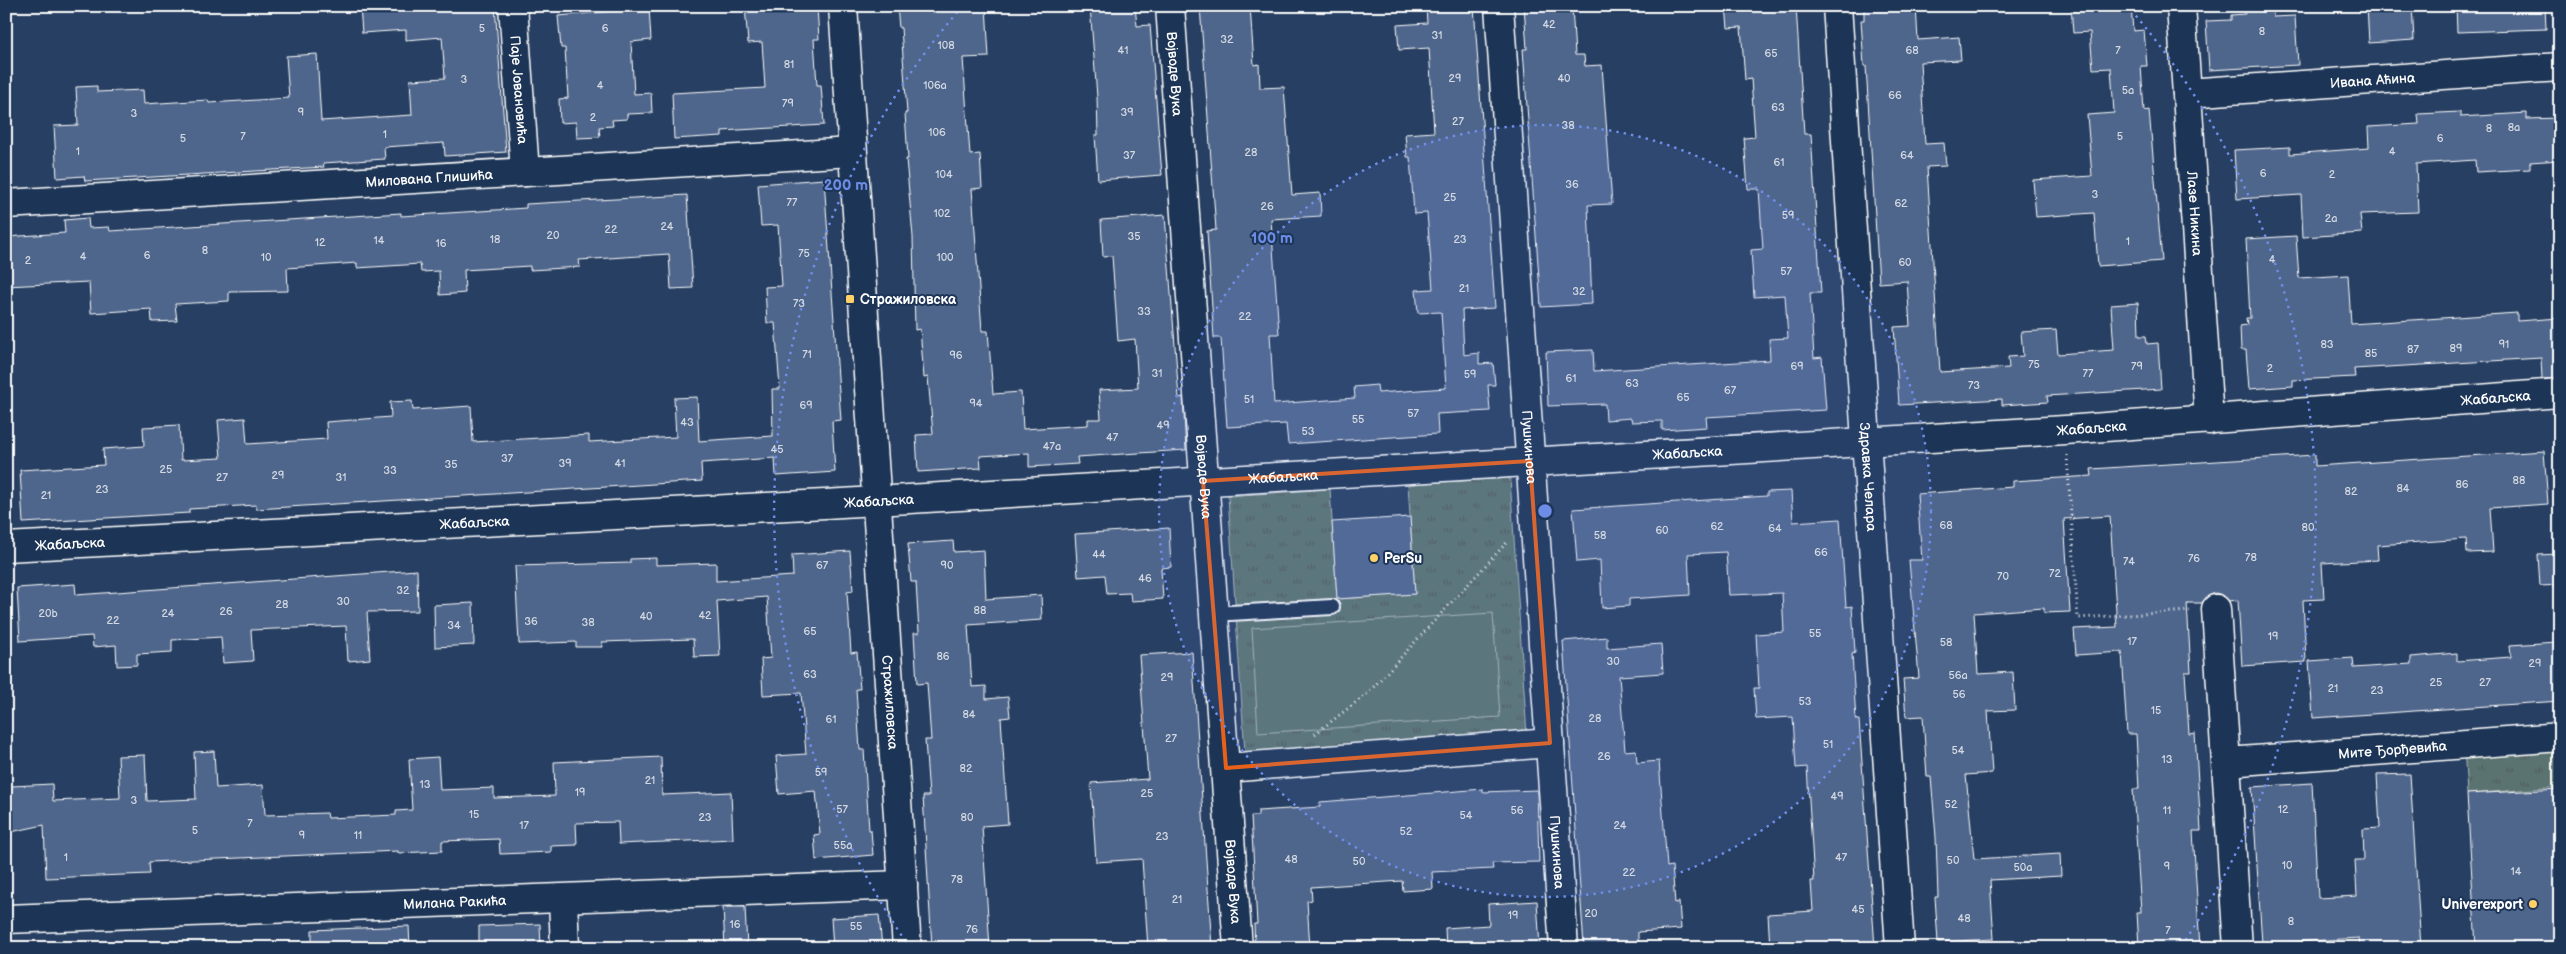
<svg xmlns="http://www.w3.org/2000/svg" width="2566" height="954" font-family="'Balsamiq Sans',sans-serif">
<style>
.grass{fill:url(#grass-tufts);stroke:#acb9b8}
.green{fill:#5a7370;stroke:#acb9b8}
.building{fill:#4f668c;stroke:#fff}
.lines{fill:none;stroke-linecap:round;stroke-linejoin:round}
.lane-casing{stroke:#fff;stroke-width:18}
.street-casing{stroke:#fff;stroke-width:31}
.path{stroke:#fff;stroke-width:3;stroke-dasharray:1 4;stroke-linecap:butt}
.lane{stroke:#1d3557;stroke-width:14}
.street{stroke:#1d3557;stroke-width:28}
.marked{fill:none;stroke:#e96118;stroke-width:4;stroke-linejoin:round}
.ring{fill:none;stroke:#6c8ce6;stroke-width:2.5;stroke-dasharray:2.5 5}
.poi-dot{fill:#ffd166;stroke:#1d3557;stroke-width:2}
.labels{text-anchor:middle;dominant-baseline:central;stroke-width:4;stroke-linejoin:round;paint-order:stroke}
.number-label{font-size:11px;fill:#d3d9e2}
.street-label{font-size:14px;fill:#fff;stroke:#1d3557}
.poi-label{font-size:14px;font-weight:bold;fill:#fff;stroke:#1d3557;text-anchor:start}
.centre{fill:#6c8ce6;stroke:#1d3557;stroke-width:2.5}
.ring-label{font-size:15px;text-anchor:middle;font-weight:bold;fill:#6c8ce6;stroke:#1d3557;stroke-width:4;stroke-linejoin:round;paint-order:stroke}
</style>
<defs>
<pattern id="grass-tufts" width="24" height="20" patternUnits="userSpaceOnUse" patternTransform="scale(1.25)"><rect width="24" height="20" fill="#5a7370"/><path d="M3 7l-1-3M5 7V3M7 7l1-3M15 17l-1-3M17 17v-4M19 17l1-3" fill="none" stroke="#525c5a"/></pattern>
</defs>
<rect width="100%" height="100%" fill="#273f62"/>
<filter id="ink" filterUnits="userSpaceOnUse"><feTurbulence type="fractalNoise" baseFrequency=".02" numOctaves="2"/><feDisplacementMap in="SourceGraphic" scale="10" xChannelSelector="R" yChannelSelector="G"/><feConvolveMatrix kernelMatrix="1 2 1 2 8 2 1 2 1" color-interpolation-filters="sRGB"/></filter>
<g filter="url(#ink)">
<g class="grass">
<path d="M1510 478 1527 735 1245 753 1228 496 1330 489 1337 599 1415 594 1408 484Z"/>
<path d="M2560 743V787L2467 794 2464 747Z"/>
</g>
<path class="green" d="M1493 613 1500 717 1258 733 1252 628Z"/>
<g class="building">
<path d="M360 6H495L506 152 445 156 444 143 384 147 385 159 323 163 324 167 85 181 84 176 57 178 54 126 78 125 76 87 97 86V92L143 90 144 104 208 100 209 103 289 98 286 56 317 54 321 121 412 115 410 80 445 78 442 37 406 40V30L362 33Z"/>
<path d="M745 6H817L819 39H814L817 85H821L824 125 722 131V136L674 139 672 93 765 88 762 42 748 43Z"/>
<path d="M897 6H986L989 57 963 58 970 155 980 154 982 188 972 189 982 331H988L993 394 1021 392 1023 429 1088 425V419H1101L1099 390 1138 388 1135 339 1118 341 1112 256 1103 257 1101 220 1165 215 1179 398 1183 397 1186 450 1077 457 1078 464 1029 467V453L980 456 981 468 918 472 916 435 933 434 928 377 924 378 920 329 915 330 913 237 906 159H908L905 113H907L901 28H899Z"/>
<path d="M1090 6H1135L1137 26 1150 25 1162 175 1098 180 1095 135H1098L1097 97Z"/>
<path d="M1200 6H1250L1254 65 1259 64 1260 88 1284 87 1292 195 1320 193 1321 216 1271 219 1279 334H1270L1274 404 1355 398 1354 387 1377 385 1378 393 1446 388 1441 312 1418 313 1416 290 1433 289 1427 213 1414 214 1410 157H1407L1405 134 1434 132 1429 48 1399 50 1397 25 1427 23 1426 6H1474L1495 308 1462 310 1464 355 1479 353V364L1493 363 1495 385H1488L1490 411 1437 414 1438 434 1288 444 1286 424 1227 427 1221 338H1214L1207 231 1216 230Z"/>
<path d="M1524 6H1572L1575 55H1584L1585 66 1602 65 1612 204 1588 205 1592 304 1541 307 1523 49H1527Z"/>
<path d="M1726 6H1796L1804 134H1811L1821 293H1810L1814 358 1822 357 1826 410 1706 417 1707 427 1662 430V421L1632 422 1631 418 1606 420 1605 404 1548 406 1546 352 1593 350 1594 371 1770 360 1769 339 1788 338 1785 295 1754 297 1751 250 1763 249 1759 189H1748L1744 138 1755 137 1751 79 1745 80 1741 27 1728 28Z"/>
<path d="M1864 6H1916L1918 40 1959 37 1961 60 1920 62 1925 144 1944 143 1946 166 1927 167 1940 372 2009 368 2008 357 2023 356 2021 332 2056 330 2058 354 2114 350 2111 305 2138 303 2139 336H2146L2147 344 2158 343 2161 389 2047 396 2048 402 2002 405V399L1899 405 1894 327 1910 326 1907 281 1879 283 1866 66H1864L1861 20H1864Z"/>
<path d="M2071 6H2131L2133 31 2144 30 2147 66H2141L2144 111 2149 110 2162 261 2098 266 2094 213 2036 217 2033 180 2092 176 2087 115 2114 113 2111 68 2093 69 2090 32 2073 33Z"/>
<path d="M2244 6H2272L2273 17 2295 16 2298 65 2209 70 2206 21 2231 20V15L2245 14Z"/>
<path d="M2367 6H2412L2414 40 2369 43Z"/>
<path d="M2456 6H2545L2546 29 2457 32Z"/>
<path d="M649 8 651 40 631 42 634 94 651 93 652 113 627 114V119L612 120 613 126 599 127 600 137 577 138 576 122 560 123 559 99 568 98 565 48H561L558 16Z"/>
<path d="M2460 112V117L2527 113V119L2560 118V160L2530 162V169L2476 172 2475 160 2416 164 2418 212 2360 214 2362 233 2303 237 2301 195 2237 199 2234 150 2290 147V154L2369 148 2368 127 2419 124 2418 114Z"/>
<path d="M824 179 841 420 832 421 835 472 776 476 775 458 701 463 702 481 256 509V505L189 509V513L23 523 20 470 104 465 103 449 144 446 143 427 179 425 181 460 221 458 218 420 245 418 247 444 327 439 326 422 391 417 390 402 412 401 413 410 471 406 473 442 589 435V442L676 437 674 398 697 397 699 441 773 436 772 389H780L775 323H767L765 287 782 286 778 225 761 226 758 184Z"/>
<path d="M687 195 693 288 671 289 669 254 579 260 580 267 530 270V266L464 270 465 293 440 295 439 271 421 272 420 264 357 268V263L287 268 288 291 229 292V301L175 304 177 321 152 322 151 309 91 313 89 282 6 286V237L65 233 64 220 88 218 89 228 109 227 110 231 401 213V216L480 211 526 208V204Z"/>
<path d="M2296 236 2299 278 2348 275 2351 324 2517 313V321L2560 318V378L2542 379 2541 358 2354 369 2355 377 2293 380V386L2249 389 2246 350H2241L2240 326 2247 325 2246 318H2250L2246 239Z"/>
<path d="M2544 451 2548 504 2490 508 2493 552 2467 553 2466 539 2377 545 2378 560 2322 563 2324 599 2303 600 2306 662 2242 666 2238 600 2229 601 2223 595 2215 593 2208 596 2202 603H2187L2191 672H2185L2189 734 2195 733 2201 831H2193L2200 948H2139L2137 912H2141L2133 789H2139L2136 734H2127L2122 652 2076 655 2074 629 2117 627 2110 516 2064 519 2070 612 2044 613V608L1974 613 1978 674 2013 672 2015 710 1988 711 1992 773 1966 775 1974 859 2060 854 2061 876 1990 880 1994 939 1938 942 1935 897H1938L1936 837 1931 777H1927L1923 716 1906 717 1903 679 1919 678 1909 560H1922L1917 494 2013 487V481L2092 476 2091 469 2153 465 2315 455V466Z"/>
<path d="M1791 491 1793 522 1840 519 1846 607 1852 606 1855 653 1852 654 1856 720H1859L1875 948H1770L1768 914 1813 911 1811 881H1814L1807 767 1796 768 1793 717 1756 719 1754 688H1759L1756 634 1784 632 1782 593 1729 595 1726 552 1688 554 1690 595 1629 599V606L1602 608 1600 560 1577 562 1573 509 1767 496V492Z"/>
<path d="M1410 517 1415 594 1337 599 1332 522Z"/>
<path d="M1169 528 1171 567 1161 568 1163 599 1131 601 1130 593 1107 594 1105 575 1078 577 1075 534Z"/>
<path d="M953 541 954 552 984 550 986 599 1041 595 1042 620 968 625 972 687 986 686V699L1008 697 1010 717 1001 718 1008 824 982 826 990 948H932L923 796H929L925 740H931L927 683 917 684 914 633H919L916 582H911L908 544Z"/>
<path d="M850 551 853 591 847 592 851 653 857 652 860 689H856L860 750H864L869 830H871L873 855 816 860 814 835 820 834 816 791 779 794 776 756 806 754 801 693 763 695 761 659 771 658 767 597 717 601 720 656 694 657 693 639 602 642 603 647H576V642L519 644 515 566 630 563V559L656 558V565L716 563V581L793 576 792 555Z"/>
<path d="M2560 554V585L2540 586 2538 555Z"/>
<path d="M417 570 418 611 367 612 370 659 348 661 346 626 251 630 253 661 223 663 221 637 172 640V652L137 654V665L117 666 116 645 93 647 92 636 20 641 17 588 75 584 76 595Z"/>
<path d="M473 603 474 645 435 647 434 605Z"/>
<path d="M1607 637V648L1661 644 1663 673 1619 676 1625 751 1636 750 1637 763 1659 761 1667 867 1672 866 1675 903 1679 902 1681 929 1638 932V943L1584 947 1563 641Z"/>
<path d="M2557 642 2560 701 2313 718 2309 661 2353 658 2354 668 2411 664V657L2457 653V661L2511 657 2510 645Z"/>
<path d="M1192 652 1212 948H1148L1142 859 1096 862 1091 783 1148 779 1139 655Z"/>
<path d="M214 751 216 788 263 785 265 815 327 813 328 818 396 815V811L412 810 409 759 438 757 440 790 494 788V798L555 796 554 762 661 757 662 795 731 792 733 839 619 844 618 822 576 823 577 845 551 846V852L500 854 499 839 442 841V851L398 853V851L149 862 150 874 46 878 44 825 6 833V795H11L12 786 52 784 53 801 120 798 118 756 145 755 147 801 196 799 194 752Z"/>
<path d="M2410 774 2421 948H2360L2359 938 2262 944 2252 787 2312 783 2318 898 2357 896 2355 860H2364L2363 829 2380 828 2377 775Z"/>
<path d="M1483 789V792L1537 790 1539 862 1492 863 1493 869 1432 872 1433 889 1403 891 1402 881 1311 887 1312 900 1307 901 1310 948H1255L1254 924H1257L1251 816H1258V811L1320 807V802Z"/>
<path d="M2560 789V948H2476L2467 794Z"/>
<path d="M1537 901 1540 947 1446 948 1445 928 1489 925 1488 904Z"/>
<path d="M723 907H745L747 948H725Z"/>
<path d="M879 915 882 948H833L831 918Z"/>
<path d="M540 924 541 948H479V926Z"/>
<path d="M409 926 410 948H312V930Z"/>
</g>
<g class="lines">
<g class="lane-casing">
<path id="lane" d="M1213 614 1332 607"/>
</g>
<g class="street-casing">
<g id="street">
<path id="s1" d="M513 6 525 172"/>
<path id="s2" d="M843 6 907 948"/>
<path id="s3" d="M1170 6 1238 948"/>
<path id="s4" d="M1499 6 1564 948"/>
<path id="s5" d="M1837 6 1900 948"/>
<path id="s6" d="M2181 6 2209 420"/>
<path id="s7" d="M2187 93 2560 67"/>
<path id="s8" d="M6 204 852 152"/>
<path id="s9" d="M6 547 825 504 2065 430 2560 393"/>
<path d="M2216 609 2238 948"/>
<path id="s10" d="M2227 762 2560 737"/>
<path d="M1226 768 1550 743"/>
<path d="M563 899 565 948"/>
<path id="s11" d="M6 919 903 885"/>
</g>
</g>
<g class="path">
<path d="M2067 455 2078 618 2190 611"/>
<path d="M1315 734 1368 693 1508 541"/>
</g>
<use href="#lane" class="lane"/>
<use href="#street" class="street"/>
</g>
</g>
<path class="marked" d="M1530 461 1550 743 1226 768 1203 481Z"/>
<circle cx="1545" cy="511" r="386" fill="#6c8ce6" fill-opacity=".12"/>
<g class="ring">
<circle cx="1545" cy="511" r="386"/>
<path d="M910 948A771 771 0 0 1 959 10M2131 10A771 771 0 0 1 2180 948"/>
</g>
<g class="poi-dot">
<rect x="845" y="294" width="10" height="10" rx="2.5"/>
<circle cx="1374" cy="558" r="5"/>
<circle cx="2533" cy="904" r="5"/>
</g>
<g class="labels">
<g class="number-label">
<text x="1549" y="24">42</text>
<text x="482" y="28">5</text>
<text x="605" y="28">6</text>
<text x="2262" y="31">8</text>
<text x="1437" y="35">31</text>
<text x="1227" y="39">32</text>
<text x="946" y="45">108</text>
<text x="1123" y="50">41</text>
<text x="1912" y="50">68</text>
<text x="2118" y="50">7</text>
<text x="1771" y="53">65</text>
<text x="789" y="64">81</text>
<text x="1455" y="78">29</text>
<text x="1564" y="78">40</text>
<text x="464" y="79">3</text>
<text x="600" y="85">4</text>
<text x="935" y="85">106a</text>
<text x="2128" y="90">5a</text>
<text x="1895" y="95">66</text>
<text x="788" y="103">79</text>
<text x="1778" y="107">63</text>
<text x="301" y="112">9</text>
<text x="1127" y="112">39</text>
<text x="134" y="113">3</text>
<text x="593" y="117">2</text>
<text x="1458" y="121">27</text>
<text x="1568" y="125">38</text>
<text x="2514" y="127">8a</text>
<text x="2489" y="128">8</text>
<text x="937" y="132">106</text>
<text x="385" y="134">1</text>
<text x="243" y="136">7</text>
<text x="2120" y="136">5</text>
<text x="183" y="138">5</text>
<text x="2440" y="138">6</text>
<text x="78" y="151">1</text>
<text x="2392" y="151">4</text>
<text x="1251" y="152">28</text>
<text x="1129" y="155">37</text>
<text x="1907" y="155">64</text>
<text x="1779" y="162">61</text>
<text x="2263" y="173">6</text>
<text x="944" y="174">104</text>
<text x="2332" y="174">2</text>
<text x="1572" y="184">36</text>
<text x="2095" y="194">3</text>
<text x="1450" y="197">25</text>
<text x="792" y="202">77</text>
<text x="1901" y="203">62</text>
<text x="1267" y="206">26</text>
<text x="942" y="213">102</text>
<text x="1788" y="215">59</text>
<text x="2331" y="218">2a</text>
<text x="667" y="226">24</text>
<text x="611" y="229">22</text>
<text x="553" y="235">20</text>
<text x="1134" y="236">35</text>
<text x="495" y="239">18</text>
<text x="1460" y="239">23</text>
<text x="379" y="240">14</text>
<text x="2128" y="241">1</text>
<text x="320" y="242">12</text>
<text x="441" y="243">16</text>
<text x="205" y="250">8</text>
<text x="804" y="253">75</text>
<text x="147" y="255">6</text>
<text x="83" y="256">4</text>
<text x="266" y="257">10</text>
<text x="945" y="257">100</text>
<text x="2272" y="259">4</text>
<text x="28" y="260">2</text>
<text x="1905" y="262">60</text>
<text x="1786" y="271">57</text>
<text x="1464" y="288">21</text>
<text x="1579" y="291">32</text>
<text x="799" y="303">73</text>
<text x="1144" y="311">33</text>
<text x="1245" y="316">22</text>
<text x="2327" y="344">83</text>
<text x="2504" y="344">91</text>
<text x="2456" y="348">89</text>
<text x="2413" y="349">87</text>
<text x="2371" y="353">85</text>
<text x="807" y="354">71</text>
<text x="956" y="355">96</text>
<text x="2034" y="364">75</text>
<text x="1797" y="366">69</text>
<text x="2137" y="366">79</text>
<text x="2270" y="368">2</text>
<text x="1157" y="373">31</text>
<text x="2088" y="373">77</text>
<text x="1470" y="374">59</text>
<text x="1571" y="378">61</text>
<text x="1632" y="383">63</text>
<text x="1974" y="385">73</text>
<text x="1730" y="390">67</text>
<text x="1683" y="397">65</text>
<text x="1249" y="399">51</text>
<text x="976" y="403">94</text>
<text x="806" y="405">69</text>
<text x="1413" y="413">57</text>
<text x="1358" y="419">55</text>
<text x="687" y="422">43</text>
<text x="1163" y="425">49</text>
<text x="1308" y="431">53</text>
<text x="1112" y="437">47</text>
<text x="1052" y="446">47a</text>
<text x="777" y="449">45</text>
<text x="507" y="458">37</text>
<text x="565" y="463">39</text>
<text x="620" y="463">41</text>
<text x="451" y="464">35</text>
<text x="166" y="469">25</text>
<text x="390" y="470">33</text>
<text x="278" y="475">29</text>
<text x="222" y="477">27</text>
<text x="341" y="477">31</text>
<text x="2519" y="480">88</text>
<text x="2462" y="484">86</text>
<text x="2403" y="488">84</text>
<text x="102" y="489">23</text>
<text x="2351" y="491">82</text>
<text x="46" y="495">21</text>
<text x="1946" y="525">68</text>
<text x="1717" y="526">62</text>
<text x="2308" y="527">80</text>
<text x="1775" y="528">64</text>
<text x="1662" y="530">60</text>
<text x="1600" y="535">58</text>
<text x="1821" y="552">66</text>
<text x="1099" y="554">44</text>
<text x="2251" y="557">78</text>
<text x="2194" y="558">76</text>
<text x="2129" y="561">74</text>
<text x="822" y="565">67</text>
<text x="947" y="565">90</text>
<text x="2055" y="573">72</text>
<text x="2003" y="576">70</text>
<text x="1145" y="578">46</text>
<text x="403" y="590">32</text>
<text x="343" y="601">30</text>
<text x="282" y="604">28</text>
<text x="980" y="610">88</text>
<text x="226" y="611">26</text>
<text x="48" y="613">20b</text>
<text x="168" y="613">24</text>
<text x="705" y="615">42</text>
<text x="646" y="616">40</text>
<text x="113" y="620">22</text>
<text x="531" y="621">36</text>
<text x="588" y="622">38</text>
<text x="454" y="625">34</text>
<text x="810" y="631">65</text>
<text x="1815" y="633">55</text>
<text x="2273" y="636">19</text>
<text x="2132" y="641">17</text>
<text x="1946" y="642">58</text>
<text x="943" y="656">86</text>
<text x="1613" y="661">30</text>
<text x="2535" y="663">29</text>
<text x="810" y="674">63</text>
<text x="1958" y="675">56a</text>
<text x="1167" y="677">29</text>
<text x="2436" y="682">25</text>
<text x="2485" y="682">27</text>
<text x="2333" y="688">21</text>
<text x="2377" y="690">23</text>
<text x="1959" y="694">56</text>
<text x="1805" y="701">53</text>
<text x="2156" y="710">15</text>
<text x="969" y="714">84</text>
<text x="1595" y="718">28</text>
<text x="831" y="719">61</text>
<text x="1171" y="738">27</text>
<text x="1828" y="744">51</text>
<text x="1958" y="750">54</text>
<text x="1604" y="756">26</text>
<text x="2167" y="759">13</text>
<text x="966" y="768">82</text>
<text x="821" y="772">59</text>
<text x="650" y="780">21</text>
<text x="425" y="784">13</text>
<text x="580" y="792">19</text>
<text x="1147" y="793">25</text>
<text x="1837" y="796">49</text>
<text x="134" y="800">3</text>
<text x="1951" y="804">52</text>
<text x="842" y="809">57</text>
<text x="2283" y="809">12</text>
<text x="1517" y="810">56</text>
<text x="2167" y="810">11</text>
<text x="474" y="814">15</text>
<text x="1466" y="815">54</text>
<text x="705" y="817">23</text>
<text x="967" y="817">80</text>
<text x="250" y="823">7</text>
<text x="524" y="825">17</text>
<text x="1620" y="825">24</text>
<text x="195" y="830">5</text>
<text x="1406" y="831">52</text>
<text x="302" y="835">9</text>
<text x="358" y="835">11</text>
<text x="1162" y="836">23</text>
<text x="843" y="845">55a</text>
<text x="66" y="857">1</text>
<text x="1841" y="857">47</text>
<text x="1291" y="859">48</text>
<text x="1953" y="860">50</text>
<text x="1359" y="861">50</text>
<text x="2287" y="865">10</text>
<text x="2167" y="866">9</text>
<text x="2023" y="867">50a</text>
<text x="2516" y="871">14</text>
<text x="1629" y="872">22</text>
<text x="957" y="879">78</text>
<text x="1177" y="899">21</text>
<text x="1858" y="909">45</text>
<text x="1591" y="913">20</text>
<text x="1513" y="915">19</text>
<text x="1964" y="918">48</text>
<text x="2291" y="921">8</text>
<text x="735" y="924">16</text>
<text x="856" y="926">55</text>
<text x="972" y="929">76</text>
<text x="2168" y="930">7</text>
</g>
<g class="street-label">
<text stroke="none"><textPath href="#s3" startOffset="68">Војводе Вука</textPath></text>
<text stroke="none"><textPath href="#s7" startOffset="186">Ивана Аћина</textPath></text>
<text stroke="none"><textPath href="#s1" startOffset="84">Паје Јовановића</textPath></text>
<text stroke="none"><textPath href="#s8" startOffset="424">Милована Глишића</textPath></text>
<text stroke="none"><textPath href="#s6" startOffset="208">Лазе Никина</textPath></text>
<text stroke="none"><textPath href="#s9" startOffset="2494">Жабаљска</textPath></text>
<text stroke="none"><textPath href="#s9" startOffset="2089">Жабаљска</textPath></text>
<text stroke="none"><textPath href="#s4" startOffset="442">Пушкинова</textPath></text>
<text stroke="none"><textPath href="#s9" startOffset="1684">Жабаљска</textPath></text>
<text stroke="none"><textPath href="#s9" startOffset="1279">Жабаљска</textPath></text>
<text stroke="none"><textPath href="#s3" startOffset="472">Војводе Вука</textPath></text>
<text stroke="none"><textPath href="#s5" startOffset="472">Здравка Челара</textPath></text>
<text stroke="none"><textPath href="#s9" startOffset="874">Жабаљска</textPath></text>
<text stroke="none"><textPath href="#s9" startOffset="469">Жабаљска</textPath></text>
<text stroke="none"><textPath href="#s9" startOffset="64">Жабаљска</textPath></text>
<text stroke="none"><textPath href="#s2" startOffset="698">Стражиловска</textPath></text>
<text stroke="none"><textPath href="#s10" startOffset="166">Мите Ђорђевића</textPath></text>
<text stroke="none"><textPath href="#s4" startOffset="848">Пушкинова</textPath></text>
<text stroke="none"><textPath href="#s3" startOffset="878">Војводе Вука</textPath></text>
<text stroke="none"><textPath href="#s11" startOffset="449">Милана Ракића</textPath></text>
</g>
<g class="poi-label">
<text x="860" y="299">Стражиловска</text>
<text x="1384" y="558">PerSu</text>
<text x="2523" y="904" text-anchor="end">Univerexport</text>
</g>
</g>
<circle cx="1545" cy="511" r="8" class="centre"/>
<g class="ring-label">
<text x="846" y="190">200 m</text>
<text x="1272" y="243">100 m</text>
</g>
<rect width="2566" height="954" fill="none" stroke="#1d3557" stroke-width="25"/>
<rect x="12" y="12" width="2541" height="929" fill="none" stroke="#fff" stroke-width="2" filter="url(#ink)"/>
</svg>
